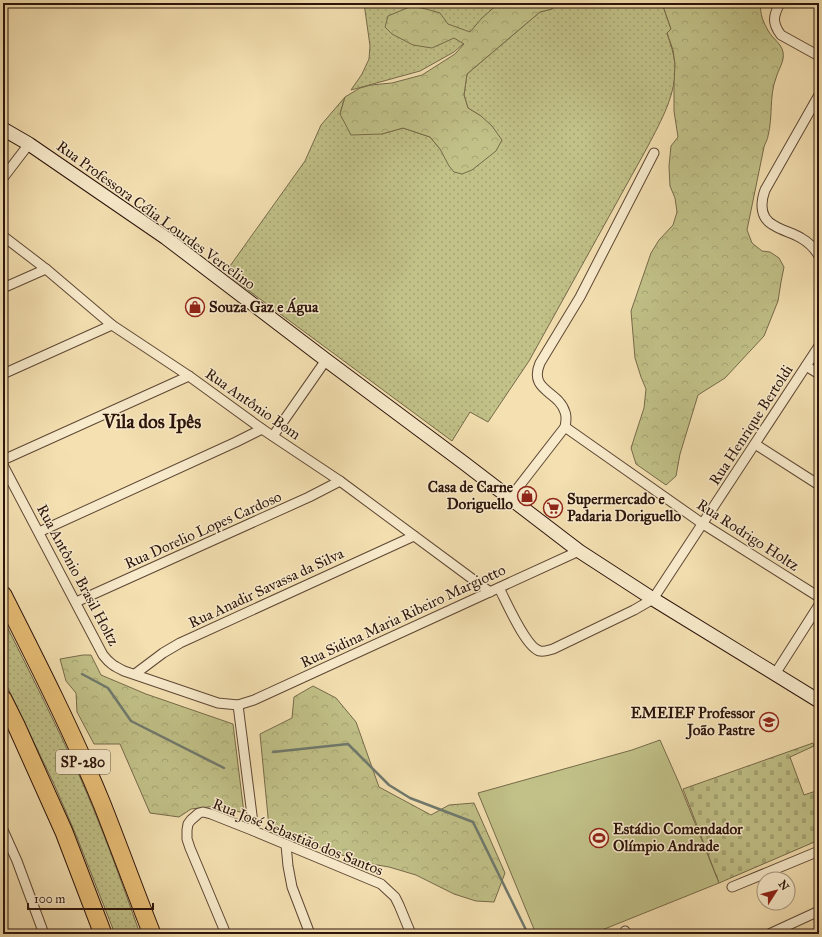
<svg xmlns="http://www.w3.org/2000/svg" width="822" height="937" font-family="'IM FELL Great Primer',serif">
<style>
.grass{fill:url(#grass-dots);stroke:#766a4a}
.forest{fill:url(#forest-crowns);stroke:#766a4a}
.cemetery{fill:url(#cemetery-stones);stroke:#766a4a}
.pitch{fill:#c1c188;stroke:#766a4a}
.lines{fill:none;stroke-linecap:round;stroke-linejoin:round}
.stream{stroke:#6f796d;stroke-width:2.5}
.street-casing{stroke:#5e4734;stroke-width:11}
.secondary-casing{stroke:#2c140b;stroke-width:15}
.highway-casing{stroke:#2c140b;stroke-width:19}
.street{stroke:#f8ebcc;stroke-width:9}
.secondary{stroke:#f8ebcc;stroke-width:13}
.highway{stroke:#eac078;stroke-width:17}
.labels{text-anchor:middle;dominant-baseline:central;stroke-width:3;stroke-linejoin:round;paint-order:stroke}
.shield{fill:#f8ebcc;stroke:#695445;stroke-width:1}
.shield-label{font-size:14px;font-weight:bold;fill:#2c140b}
.street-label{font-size:15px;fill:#2c140b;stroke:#f8ebcc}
.poi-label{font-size:15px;font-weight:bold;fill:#2c140b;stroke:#f8ebcc;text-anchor:start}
.district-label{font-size:19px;font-weight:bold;fill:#2c140b;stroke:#f8ebcc}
</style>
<defs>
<pattern id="grass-dots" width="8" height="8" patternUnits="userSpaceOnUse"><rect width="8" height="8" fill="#c1c188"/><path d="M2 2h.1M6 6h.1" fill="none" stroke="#a6a574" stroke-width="1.8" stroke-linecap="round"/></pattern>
<pattern id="forest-crowns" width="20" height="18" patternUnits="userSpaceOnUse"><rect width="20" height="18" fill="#c1c188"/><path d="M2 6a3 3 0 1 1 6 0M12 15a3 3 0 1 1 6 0" fill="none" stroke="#a6a574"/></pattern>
<pattern id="cemetery-stones" width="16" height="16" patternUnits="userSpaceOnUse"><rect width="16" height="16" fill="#c1c188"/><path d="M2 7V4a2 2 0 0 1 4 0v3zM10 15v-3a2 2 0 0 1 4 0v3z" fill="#a6a574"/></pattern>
</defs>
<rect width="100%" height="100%" fill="#f4e0b1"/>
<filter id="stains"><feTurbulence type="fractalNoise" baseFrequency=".005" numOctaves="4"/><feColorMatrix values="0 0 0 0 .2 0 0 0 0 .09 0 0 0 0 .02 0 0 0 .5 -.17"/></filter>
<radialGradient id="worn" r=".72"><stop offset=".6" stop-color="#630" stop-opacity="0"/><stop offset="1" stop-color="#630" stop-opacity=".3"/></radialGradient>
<g class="grass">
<path d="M364 3H509L454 52 420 71 351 90 362 74 369 59 370 46Z"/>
<path d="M556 3H662L671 29 667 33C670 43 674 53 675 64 677 93 661 121 648 146L529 361 488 422 470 412 452 441 233 279 230 266 305 161 321 125 345 97 340 114 382 134 403 128 430 137 440 149 481 116 468 108 464 95 467 74 540 12 552 9Z"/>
<path d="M3 619C29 670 55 722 79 775 102 827 121 880 140 934H115L76 835 54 784 3 678Z"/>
</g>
<g class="forest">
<path d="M499 3H556L552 9 540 12 467 74 464 95 468 108 481 116 492 126 502 140 496 151 472 170 462 174 454 172 449 166 440 149 430 137 403 128 382 134 351 135 340 114 345 97 360 88 371 85 392 83 422 75 455 54 464 44 454 38 432 48 413 45 392 34 385 27 388 16 412 6 426 9 440 13 448 24 470 32 482 18Z"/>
<path d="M662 3H761C759 13 764 24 769 32 773 39 781 43 783 52 785 61 778 70 776 78 769 96 773 117 768 136 768 139 765 143 764 147L747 230 752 243 762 251 770 252 779 258 784 267 781 282 778 301 764 336 725 378 698 395 680 454 676 476 666 485 636 464 631 448 644 408 646 389 641 377 635 358 631 311 651 253 659 240 673 225 677 212 675 198 670 186 669 166 671 146 678 137 674 111V84L675 64 673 50 667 33 671 29Z"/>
<path d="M83 655H91L101 675 146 694 233 724 244 813 217 806 191 809 179 817 150 813 120 744H94L77 712 76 693 66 681 60 659Z"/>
<path d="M313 686 336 698 356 722 379 787 431 815 449 805 474 803 505 873 494 902 476 901 454 894 416 875 389 867 366 863 324 849 269 827 260 734 292 718 294 697Z"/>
</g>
<path class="cemetery" d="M813 743 814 746 790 757 804 795 819 790V840L719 883 683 789Z"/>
<path class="pitch" d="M660 740 679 783 719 883 592 934H536L478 793 632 750Z"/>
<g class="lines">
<g class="stream">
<path d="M82 674 108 688 131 721 224 768"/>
<path d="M273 752 348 744 389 785 410 798 473 822 528 934"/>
</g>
<g class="street-casing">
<g id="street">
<path d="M780 3C773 16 772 23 781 35L819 56"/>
<path d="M819 95 765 190C760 204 760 219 775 226 783 231 793 233 801 238 808 242 815 249 819 256"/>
<path d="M3 178 29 144"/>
<path d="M3 236 46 269 112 325 189 376 262 429 340 481 490 592"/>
<path d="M3 288 46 269"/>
<path d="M806 366 819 374"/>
<path d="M3 374 112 325"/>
<path d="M565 427 703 524 819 597"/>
<path d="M273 436 326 360"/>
<path d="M755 444 819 485"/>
<path d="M3 460 189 376"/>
<path d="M3 465 103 655C110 664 114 666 124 671L218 703 238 705 254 700 579 551"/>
<path d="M510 498 565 427C566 422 567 417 565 412 559 391 528 391 540 363L580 297 654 153"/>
<path d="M39 532 236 442 262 429"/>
<path d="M499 588C506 601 526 648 540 651 544 652 549 650 553 649L634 610 653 599 819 346"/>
<path d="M76 602 309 497 340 481"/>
<path d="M135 674 163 653 180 643 414 536"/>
<path d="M775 674 819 605"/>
<path d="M238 705 254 831"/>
<path d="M3 830 17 861 44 934"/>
<path d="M286 845 288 866 292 887 310 934"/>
<path d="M732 887 819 851"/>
<path d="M625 931 627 934"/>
<path d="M226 934 190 848 187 839V830L188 824 191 820 199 813 203 812 211 814 254 831 381 884 395 897 399 905 411 934"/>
<path d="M769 934 819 911"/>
</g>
</g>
<g class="secondary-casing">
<path id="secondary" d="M3 129 29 144 166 238 326 360 464 463 579 551 653 599 819 701"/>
</g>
<g class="highway-casing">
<g id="highway">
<path d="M3 595C38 664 73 733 102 804 119 847 135 891 152 934"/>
<path d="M3 699 16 725 64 832 103 934"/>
</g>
</g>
<use href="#street" class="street"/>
<use href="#secondary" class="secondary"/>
<use href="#highway" class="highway"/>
</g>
<defs>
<g id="shop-ring" transform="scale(1)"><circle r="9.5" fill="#f8ebcc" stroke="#8f2418" stroke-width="1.5"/><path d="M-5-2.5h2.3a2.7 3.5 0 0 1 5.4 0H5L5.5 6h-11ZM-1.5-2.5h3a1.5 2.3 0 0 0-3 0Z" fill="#8f2418"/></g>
<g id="supermarket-ring" transform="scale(1)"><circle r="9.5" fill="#f8ebcc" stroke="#8f2418" stroke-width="1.5"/><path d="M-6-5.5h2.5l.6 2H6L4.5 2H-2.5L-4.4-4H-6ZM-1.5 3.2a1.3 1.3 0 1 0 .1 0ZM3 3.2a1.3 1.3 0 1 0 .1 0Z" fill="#8f2418"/></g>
<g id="school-ring" transform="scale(1)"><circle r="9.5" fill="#f8ebcc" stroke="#8f2418" stroke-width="1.5"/><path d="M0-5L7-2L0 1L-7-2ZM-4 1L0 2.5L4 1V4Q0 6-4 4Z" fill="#8f2418"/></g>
<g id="stadium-ring" transform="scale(1)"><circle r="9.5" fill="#f8ebcc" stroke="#8f2418" stroke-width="1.5"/><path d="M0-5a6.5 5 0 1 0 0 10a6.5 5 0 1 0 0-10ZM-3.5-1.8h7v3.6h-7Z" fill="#8f2418"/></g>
</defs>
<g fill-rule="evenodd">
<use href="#shop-ring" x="195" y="307"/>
<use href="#shop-ring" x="527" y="496"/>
<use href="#supermarket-ring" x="553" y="508"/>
<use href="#school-ring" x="769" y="722"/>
<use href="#stadium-ring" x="599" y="838"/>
</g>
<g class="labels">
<rect class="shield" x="56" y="750" width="54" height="24" rx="3"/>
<g class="shield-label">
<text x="83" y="762">SP-280</text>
</g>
<g class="street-label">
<text transform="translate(156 215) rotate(36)">Rua Professora Célia Lourdes Vercelino</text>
<text transform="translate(253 404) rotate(35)">Rua Antônio Bom</text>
<text transform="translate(751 425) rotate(-57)">Rua Henrique Bertoldi</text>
<text transform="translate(203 530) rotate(-24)">Rua Dorelio Lopes Cardoso</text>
<text transform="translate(748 535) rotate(33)">Rua Rodrigo Holtz</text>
<text transform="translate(78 575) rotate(62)">Rua Antônio Brasil Holtz</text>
<text transform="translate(266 588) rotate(-25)">Rua Anadir Savassa da Silva</text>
<text transform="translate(403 616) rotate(-25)">Rua Sidina Maria Ribeiro Margiotto</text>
<text transform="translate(298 837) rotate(22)">Rua José Sebastião dos Santos</text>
</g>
<g class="poi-label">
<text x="209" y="307">Souza Gaz e Água</text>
<text x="513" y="487" text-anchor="end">Casa de Carne<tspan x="513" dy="17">Doriguello</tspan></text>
<text x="567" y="499">Supermercado e<tspan x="567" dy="17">Padaria Doriguello</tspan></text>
<text x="755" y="713" text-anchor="end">EMEIEF Professor<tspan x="755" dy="17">João Pastre</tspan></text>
<text x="613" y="829">Estádio Comendador<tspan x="613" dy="17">Olímpio Andrade</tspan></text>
</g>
<g class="district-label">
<text x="152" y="421">Vila dos Ipês</text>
</g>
</g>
<rect width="822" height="937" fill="none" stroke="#f4e0b1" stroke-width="16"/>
<rect x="4" y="4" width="814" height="929" fill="none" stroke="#2c140b" stroke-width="2"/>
<rect x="8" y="8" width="806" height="921" fill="none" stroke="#2c140b"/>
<g transform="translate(776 891) rotate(54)"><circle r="19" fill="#f8ebcc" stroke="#a6957f"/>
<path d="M0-3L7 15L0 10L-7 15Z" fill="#8f2418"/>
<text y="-6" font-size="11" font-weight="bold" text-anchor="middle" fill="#2c140b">N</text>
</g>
<path d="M28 903v6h125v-6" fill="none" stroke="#2c140b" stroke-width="2"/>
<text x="34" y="903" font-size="12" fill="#2c140b" stroke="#f8ebcc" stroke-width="3" paint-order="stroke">100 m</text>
<rect width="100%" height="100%" filter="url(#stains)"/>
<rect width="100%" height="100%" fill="url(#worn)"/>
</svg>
